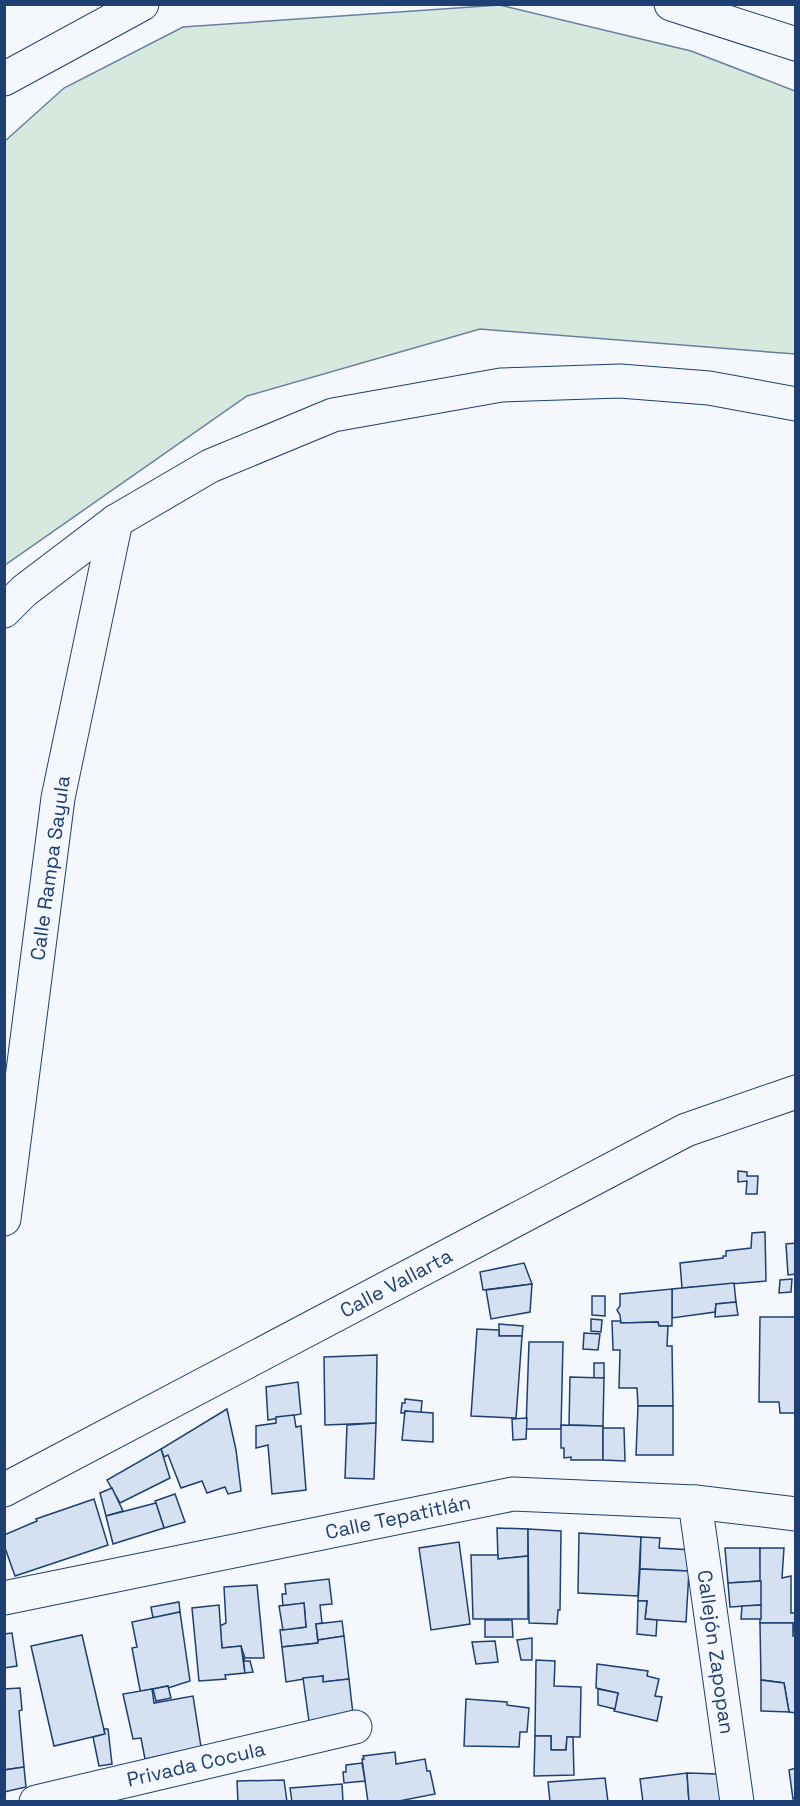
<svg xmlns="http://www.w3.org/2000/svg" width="800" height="1806" font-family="'Space Grotesk',sans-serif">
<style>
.green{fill:#d7e8df;stroke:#687fa3;stroke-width:1.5}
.building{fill:#d5e0f0;stroke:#1d3f73;stroke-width:1.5}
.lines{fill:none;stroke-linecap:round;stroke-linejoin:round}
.minor-casing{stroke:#1d3f73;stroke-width:35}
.major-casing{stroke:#1d3f73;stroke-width:35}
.minor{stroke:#f4f7fb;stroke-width:33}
.major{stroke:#f4f7fb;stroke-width:33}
.labels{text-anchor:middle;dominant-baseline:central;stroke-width:4.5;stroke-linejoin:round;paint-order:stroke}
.street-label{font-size:20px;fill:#1d3f73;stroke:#f4f7fb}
</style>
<rect width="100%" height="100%" fill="#f4f7fb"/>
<path class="green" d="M500 5 691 51 795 91V354L480 329 247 396 5 565V141L64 88 183 27Z"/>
<g class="building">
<path d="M738 1171 747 1172V1176H758L757 1194H746L747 1181 738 1182Z"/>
<path d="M765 1232 766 1281 682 1288 680 1263 723 1258V1256H726V1251L751 1248 752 1233Z"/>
<path d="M796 1243V1274L788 1275 786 1244Z"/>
<path d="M524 1263 532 1284 483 1290 480 1272Z"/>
<path d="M792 1279 791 1292 779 1293 780 1280Z"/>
<path d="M734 1283 736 1302 716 1304 715 1312 672 1318V1289Z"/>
<path d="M532 1284 530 1312 491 1319 486 1290Z"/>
<path d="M672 1289V1326H659L658 1322 621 1323 620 1315 617 1310 620 1306V1294Z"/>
<path d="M592 1296H605V1316L592 1315Z"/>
<path d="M736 1302 738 1315 715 1317 716 1304Z"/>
<path d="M760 1317H796V1413H780L779 1402H759Z"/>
<path d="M591 1319 602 1320 601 1332 591 1331Z"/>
<path d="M612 1321H620L621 1323 658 1322 659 1326H668L667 1346H672L673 1406H638L637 1388H619L620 1350H613Z"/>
<path d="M499 1324 523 1326 522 1336H499Z"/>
<path d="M477 1329 499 1330V1336H522L516 1418 471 1416Z"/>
<path d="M584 1333 600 1334 598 1350 583 1349Z"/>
<path d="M529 1342H563L561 1429H526Z"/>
<path d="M377 1355 376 1423 325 1425 324 1357Z"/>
<rect x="594" y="1363" width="10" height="15"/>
<path d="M570 1377 604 1378 603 1426 569 1425Z"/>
<path d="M298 1382 301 1414 268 1420 266 1387Z"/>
<path d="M405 1399 422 1401 421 1413 405 1411V1413H401L402 1403H405Z"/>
<path d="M638 1406H673V1455H636Z"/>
<path d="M227 1409 236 1450 241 1491 228 1494 225 1487 207 1493 202 1481 181 1488 168 1455 164 1457 161 1449Z"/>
<path d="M405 1411 433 1413V1442L402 1440Z"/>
<path d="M294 1415 296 1427 301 1426 306 1490 272 1494 268 1445 256 1448V1426L276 1423V1417Z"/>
<path d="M527 1418 526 1439 513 1440 512 1419Z"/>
<path d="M376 1423 374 1479 345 1478 347 1425Z"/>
<path d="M561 1425 603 1426V1460H571V1457L564 1458V1448H561Z"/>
<path d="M603 1428H624L625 1461 603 1460Z"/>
<path d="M161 1449 170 1478 120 1503 107 1480Z"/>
<path d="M112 1488 123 1511 106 1516 100 1493Z"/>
<path d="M175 1494 185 1522 164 1528 155 1501Z"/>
<path d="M94 1499 108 1545 15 1576 4 1545V1535L37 1521 36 1519Z"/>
<path d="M156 1503 164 1528 113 1544 106 1516Z"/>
<path d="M497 1528 528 1529V1556L498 1559Z"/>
<path d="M528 1529 561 1531 560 1610H558L557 1624 529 1623Z"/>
<path d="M579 1533 641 1537 638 1596 578 1593Z"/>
<path d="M641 1537 660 1538 659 1548 693 1550 689 1571 640 1569Z"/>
<path d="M459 1542 470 1624 431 1630 419 1548Z"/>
<path d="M725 1548H760L761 1581 728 1583Z"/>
<path d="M760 1548H784L782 1578 791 1576V1613H796V1632H793V1623H760Z"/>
<path d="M471 1555H498V1559L528 1556V1619H473Z"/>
<path d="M640 1569 689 1571 686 1622 645 1619 647 1601H638Z"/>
<path d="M329 1579 332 1604 320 1605 322 1623 316 1624 318 1643 282 1647 280 1630 306 1627 304 1603 283 1606 282 1594H286L285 1584Z"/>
<path d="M761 1581V1605L730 1607 728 1583Z"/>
<path d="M257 1585 264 1658H245L241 1646 222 1648 220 1626 226 1623 224 1587Z"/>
<path d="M638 1601H647L645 1619 657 1620 656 1636 637 1634Z"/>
<path d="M179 1602 180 1612 153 1618 151 1607Z"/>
<path d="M304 1603 306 1627 283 1630 279 1606Z"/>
<path d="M219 1605 222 1648 241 1646 245 1673 225 1675 226 1679 199 1681 192 1608Z"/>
<path d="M761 1605V1619H741L742 1606Z"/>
<path d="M180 1612 190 1681 168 1688V1686L142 1691 140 1690 132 1648 137 1647 132 1622Z"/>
<path d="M485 1620H512L513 1637H485Z"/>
<path d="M342 1621 344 1636 318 1640 316 1624Z"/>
<path d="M760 1623H793V1636L796 1635V1713L789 1712 784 1683 761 1680Z"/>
<path d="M12 1633 17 1666 4 1668V1634Z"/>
<path d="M82 1635 105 1734 54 1746 31 1646Z"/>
<path d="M344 1636 349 1679 323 1682V1676L286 1682 282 1647 318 1643V1640Z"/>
<path d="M532 1638V1660H521L517 1640Z"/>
<path d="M495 1641 498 1662 476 1664 472 1642Z"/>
<path d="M243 1656 245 1661H250L253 1672 245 1673Z"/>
<path d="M536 1660 555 1661 554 1686 581 1687 580 1737H567L566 1750H551V1736H535Z"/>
<path d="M597 1664 648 1671 647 1676 659 1679 655 1696 662 1697 657 1721 614 1711 618 1693 596 1688Z"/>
<path d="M323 1676V1682L349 1679 353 1714 309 1721 303 1678Z"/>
<path d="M761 1680 784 1683 789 1712 761 1711Z"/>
<path d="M168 1686 171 1698 156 1701 153 1689Z"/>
<path d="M20 1688 22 1710 19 1711 24 1767 4 1770V1689Z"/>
<path d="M152 1689 154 1703 193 1696 201 1747 145 1759 141 1738 133 1739 123 1694Z"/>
<path d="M598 1689 618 1693 615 1709 598 1705Z"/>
<path d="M466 1699 507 1702V1705L529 1708 527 1732H520L519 1747 464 1746Z"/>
<path d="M104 1729H108L112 1764 99 1766 93 1737 105 1734Z"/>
<path d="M535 1736H551V1750H566L567 1737H573L574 1775 534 1776Z"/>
<path d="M395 1752 396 1764 425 1759 427 1771H430L435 1794 394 1802H368L362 1759H364L363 1756Z"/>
<path d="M362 1763 365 1781 344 1783 343 1772H346V1765Z"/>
<path d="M24 1767 26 1787 4 1792V1770Z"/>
<path d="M796 1768V1798L793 1799 789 1770Z"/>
<path d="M687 1773 689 1802H643L640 1779Z"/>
<path d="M687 1773 718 1774 721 1802H689Z"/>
<path d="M605 1778 608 1802H550L548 1782Z"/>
<path d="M284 1780 287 1802H238L237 1781Z"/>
<path d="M342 1784 343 1802H292L290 1788Z"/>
</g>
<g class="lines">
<g class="minor-casing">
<g id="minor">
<path d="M4 1219 58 798 116 521"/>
<path d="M4 1490 686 1130 796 1092"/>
<path d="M695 1502 737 1802"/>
<path d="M4 1598 513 1494 695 1502 796 1514"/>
<path d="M36 1802 355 1727"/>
</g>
</g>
<g class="major-casing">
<g id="major">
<path d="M671 4 796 44"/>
<path d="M4 79 142 4"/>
<path d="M4 611 24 591 116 521 210 466 333 415 501 385 620 381 709 388 796 404"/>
</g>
</g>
<use href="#minor" class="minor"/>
<use href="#major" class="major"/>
</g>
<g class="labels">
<g class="street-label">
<text transform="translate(50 868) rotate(-82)">Calle Rampa Sayula</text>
<text transform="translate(396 1283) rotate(-28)">Calle Vallarta</text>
<text transform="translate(398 1517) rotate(-12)">Calle Tepatitlán</text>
<text transform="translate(716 1652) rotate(82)">Callejón Zapopan</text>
<text transform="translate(196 1764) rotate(-13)">Privada Cocula</text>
</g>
</g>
<rect width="800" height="1806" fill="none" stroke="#1d3f73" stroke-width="12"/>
</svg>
